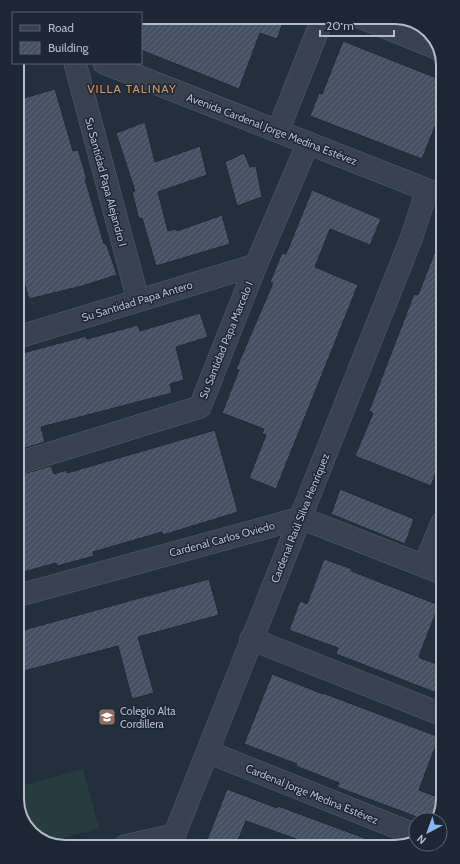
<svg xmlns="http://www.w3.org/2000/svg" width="460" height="864" font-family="Cabin,sans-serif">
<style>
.pitch{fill:#263c3f}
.building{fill:url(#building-hatch);stroke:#1f2835}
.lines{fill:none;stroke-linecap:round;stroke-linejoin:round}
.minor-casing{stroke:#565f6c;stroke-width:23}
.minor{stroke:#38414e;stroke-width:22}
.labels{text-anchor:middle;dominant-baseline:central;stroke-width:3;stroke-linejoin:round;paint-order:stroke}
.street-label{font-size:11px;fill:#b4bcc9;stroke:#1d2633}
.poi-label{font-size:11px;fill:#b4bcc9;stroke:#1d2633;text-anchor:start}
.neighbourhood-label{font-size:12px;letter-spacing:1px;fill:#d59563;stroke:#1d2633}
.rim{fill:none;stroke:#b4bcc9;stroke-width:2}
</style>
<defs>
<pattern id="building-hatch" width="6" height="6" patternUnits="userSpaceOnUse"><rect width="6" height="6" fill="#455162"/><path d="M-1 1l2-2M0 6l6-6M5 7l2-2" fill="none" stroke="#5d6877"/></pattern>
</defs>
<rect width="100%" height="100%" fill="#242f3e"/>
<path class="pitch" d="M83 769 99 828 48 842 36 837 21 817V786Z"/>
<g class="building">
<path d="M141 17H285L277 39 260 33 239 89 141 50Z"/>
<path d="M343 41 439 79 440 114 422 159 310 116 319 93 322 94Z"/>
<path d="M55 89 73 151 78 150 87 179H85L104 244 106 243 117 275 82 286 29 299 18 263 17 100Z"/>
<path d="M145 122 155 162 200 146 207 175 158 192 168 231 176 229 177 231 222 215 230 244 156 266 142 218 139 219 132 192 135 191 116 133Z"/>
<path d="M244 153 250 167 256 166 262 197 237 206 225 162Z"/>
<path d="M312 190 381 219 370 245 330 229 315 267 358 285 276 489 249 478 266 435 262 434 264 429 222 413 239 370 236 369 273 283 270 282 282 253 286 254Z"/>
<path d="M439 241 440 242 441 459 431 486 355 456 373 413 369 411 414 294 418 295Z"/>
<path d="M200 313 208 337 176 347 184 380 170 384 172 393 41 427 45 442 19 450V354L86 336 87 339 138 325 140 331Z"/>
<path d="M215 430 238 512 163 535 162 532 93 552 94 556 57 566 56 563 20 573 19 475 51 466 54 474 67 470V473Z"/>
<path d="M340 489 414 519 405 544 331 514Z"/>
<path d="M324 559 352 569 351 571 439 605 419 656 420 658 442 666V695L336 654 338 648 289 630 300 601 307 604Z"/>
<path d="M209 579 219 615 138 637 154 693 132 699 118 646 20 672V631Z"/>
<path d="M272 674 323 694V693L439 737 419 790 443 799 437 820H425L337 787 339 783 296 766 297 764 244 744Z"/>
<path d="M227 789 277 808 278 806 375 842 374 844H310L246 821 236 845H205Z"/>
</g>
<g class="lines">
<g class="minor-casing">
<g id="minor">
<path d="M360 17 439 49"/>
<path d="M75 63 138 300"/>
<path d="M104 63 440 195"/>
<path d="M278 131 323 17"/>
<path d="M18 337 256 265"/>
<path d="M19 463 200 407 256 265 308 143"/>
<path d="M424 566 442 523"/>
<path d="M20 595 301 518 442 573"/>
<path d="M251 639 443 715"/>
<path d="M208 752 416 835"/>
<path d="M125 846 174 835"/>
<path d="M170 846 411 239 427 190"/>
</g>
</g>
<use href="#minor" class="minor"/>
</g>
<defs>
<g id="school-square" transform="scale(0.9)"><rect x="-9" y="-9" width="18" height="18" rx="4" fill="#8d6e63" stroke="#1d2633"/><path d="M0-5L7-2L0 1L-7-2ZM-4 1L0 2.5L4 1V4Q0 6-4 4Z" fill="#fff"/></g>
</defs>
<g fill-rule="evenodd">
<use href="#school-square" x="107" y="717"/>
</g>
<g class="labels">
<g class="street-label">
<text transform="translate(272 129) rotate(21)">Avenida Cardenal Jorge Medina Estévez</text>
<text transform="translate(106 182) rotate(75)">Su Santidad Papa Alejandro I</text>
<text transform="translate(137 301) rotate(-17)">Su Santidad Papa Antero</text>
<text transform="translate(226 340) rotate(-68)">Su Santidad Papa Marcelo I</text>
<text transform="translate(300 518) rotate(-68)">Cardenal Raúl Silva Henríquez</text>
<text transform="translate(222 539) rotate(-15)">Cardenal Carlos Oviedo</text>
<text transform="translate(312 794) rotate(22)">Cardenal Jorge Medina Estévez</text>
</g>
<g class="poi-label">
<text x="120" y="711">Colegio Alta<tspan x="120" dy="13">Cordillera</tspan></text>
</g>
<g class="neighbourhood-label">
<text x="132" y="88">VILLA TALINAY</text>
</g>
</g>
<path d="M0 0H460V864H0ZM65 24H395A41 41 0 0 1 436 65V799A41 41 0 0 1 395 840H65A41 41 0 0 1 24 799V65A41 41 0 0 1 65 24Z" fill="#1d2633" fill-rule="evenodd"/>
<path class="rim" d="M65 24H395A41 41 0 0 1 436 65V799A41 41 0 0 1 395 840H65A41 41 0 0 1 24 799V65A41 41 0 0 1 65 24Z"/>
<rect x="12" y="12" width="130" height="52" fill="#1d2633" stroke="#59626f"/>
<rect x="20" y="25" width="20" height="6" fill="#38414e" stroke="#59626f"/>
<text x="48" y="32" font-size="12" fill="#b4bcc9">Road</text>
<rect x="20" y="42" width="20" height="12" fill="url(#building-hatch)" stroke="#59626f"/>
<text x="48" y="52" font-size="12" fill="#b4bcc9">Building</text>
<g transform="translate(428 832) rotate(221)"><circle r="19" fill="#1d2633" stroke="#59626f"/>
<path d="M0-3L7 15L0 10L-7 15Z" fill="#8ab4f8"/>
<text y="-6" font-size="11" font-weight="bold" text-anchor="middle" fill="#b4bcc9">N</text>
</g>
<path d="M320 30v6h74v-6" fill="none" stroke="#b4bcc9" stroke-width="2"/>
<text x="326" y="30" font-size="12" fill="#b4bcc9" stroke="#1d2633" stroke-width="3" paint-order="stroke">20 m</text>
</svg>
